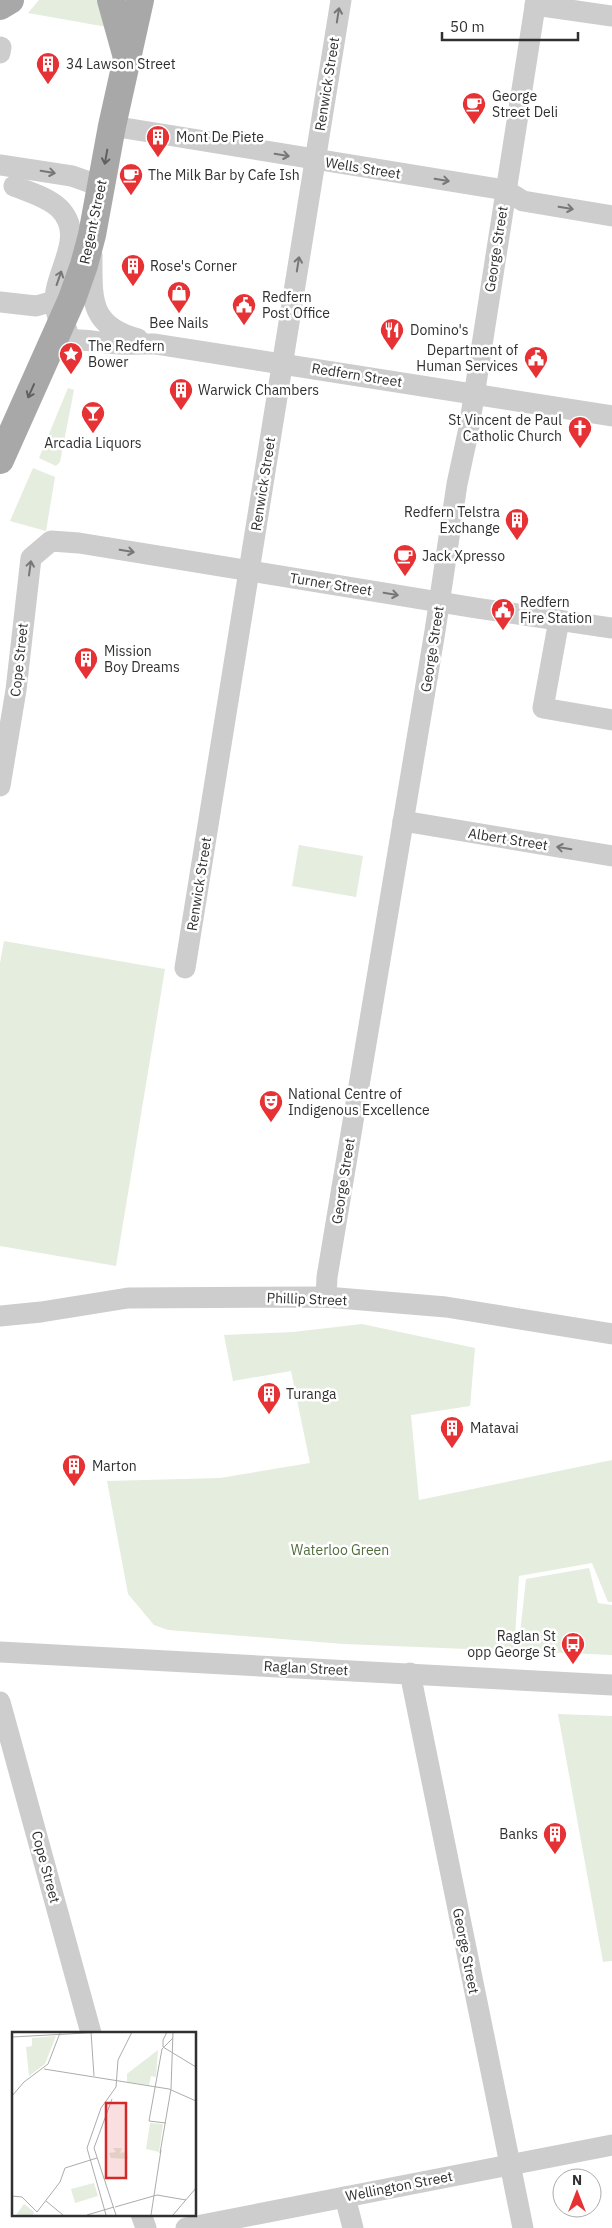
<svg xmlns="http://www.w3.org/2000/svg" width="612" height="2228" font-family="'IBM Plex Sans',sans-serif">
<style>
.green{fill:#e5edde}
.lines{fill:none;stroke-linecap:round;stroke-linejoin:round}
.minor{stroke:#cdcdcd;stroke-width:21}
.major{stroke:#a8a8a8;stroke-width:28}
.oneway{stroke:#777}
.oneway2{stroke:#606060}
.labels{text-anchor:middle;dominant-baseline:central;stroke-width:5;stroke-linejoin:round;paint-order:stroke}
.poi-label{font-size:14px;fill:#303030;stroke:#fff;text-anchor:start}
.street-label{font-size:14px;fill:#303030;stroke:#fff}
.park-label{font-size:14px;fill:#506d3c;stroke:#fff}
.inset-road{fill:none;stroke:#acacac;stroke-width:1}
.view{fill:#d62828;fill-opacity:0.15;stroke:#d62828;stroke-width:2.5}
.inset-edge{fill:none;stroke:#303030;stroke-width:2.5}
</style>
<rect width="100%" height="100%" fill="#fff"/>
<g class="green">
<path d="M39 0H99L107 27 28 13Z"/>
<path d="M68 388 74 390 60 462 56 466 39 458Z"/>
<path d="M33 468 55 477 46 531 10 521Z"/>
<path d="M299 845 363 856 356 897 292 886Z"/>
<path d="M4 941 165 969 116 1266 0 1246V963Z"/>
<path d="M362 1324 475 1348 470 1406 411 1415 419 1500 612 1460V1602H608L592 1563 519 1576 514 1651 344 1644 168 1630 154 1625 128 1594 107 1481 220 1478 310 1463 291 1371 233 1381 224 1335 293 1332Z"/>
<path d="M589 1568 598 1603 612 1605V1655L518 1651 526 1579Z"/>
<path d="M558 1714 612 1716V1961L603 1962Z"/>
</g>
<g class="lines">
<g class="minor">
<path d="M535 5 612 16"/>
<path d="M0 53 1 47"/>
<path d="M112 126 505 190 523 201 612 216"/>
<path d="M0 165 72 176 100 186"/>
<path d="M14 186C29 192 47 197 59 208 91 240 45 279 57 314 59 322 60 326 67 330"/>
<path d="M92 255C92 299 89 326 138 339"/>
<path d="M0 302 36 306 54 301"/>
<path d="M51 347C68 335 88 341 108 343 123 345 140 344 155 344L612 416"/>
<path d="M559 620 543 708 612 720"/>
<path d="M0 786 16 690 31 558 51 541 79 543 476 608 612 628"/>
<path d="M403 821 612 856"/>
<path d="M185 968 341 0"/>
<path d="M326 1297 327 1277 435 631 457 484 469 428 536 0"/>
<path d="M0 1316 41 1312 128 1298 326 1297 446 1307 612 1334"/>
<path d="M0 1652 612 1685"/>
<path d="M410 1673 523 2228"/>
<path d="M0 1702 91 2033"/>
<path d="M345 2197 353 2228"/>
<path d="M141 2214 146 2228"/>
<path d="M186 2228 612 2145"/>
</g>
<g class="major">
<path d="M111 0 126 54"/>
<path d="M0 6 10 0"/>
<path d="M0 460 72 299 84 265 92 235 112 126 140 0"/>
</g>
</g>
<defs><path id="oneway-shaft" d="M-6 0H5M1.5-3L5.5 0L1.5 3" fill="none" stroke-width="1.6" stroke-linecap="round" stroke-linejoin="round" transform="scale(1.25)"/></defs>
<g class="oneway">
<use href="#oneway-shaft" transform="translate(338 15) rotate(-81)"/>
<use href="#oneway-shaft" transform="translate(282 155) rotate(9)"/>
<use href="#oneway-shaft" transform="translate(48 172) rotate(9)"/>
<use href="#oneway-shaft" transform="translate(442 180) rotate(9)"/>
<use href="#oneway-shaft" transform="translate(566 208) rotate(9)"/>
<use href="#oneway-shaft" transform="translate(298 264) rotate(-81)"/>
<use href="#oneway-shaft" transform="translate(59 278) rotate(-71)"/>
<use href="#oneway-shaft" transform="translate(127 551) rotate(9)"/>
<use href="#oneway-shaft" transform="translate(30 568) rotate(-82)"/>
<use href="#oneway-shaft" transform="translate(391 594) rotate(9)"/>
<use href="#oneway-shaft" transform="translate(564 848) rotate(-171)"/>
</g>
<g class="oneway2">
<use href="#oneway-shaft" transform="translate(106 157) rotate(100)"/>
<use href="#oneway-shaft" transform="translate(31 391) rotate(114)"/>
</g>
<defs>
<g id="building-pin" transform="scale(1.25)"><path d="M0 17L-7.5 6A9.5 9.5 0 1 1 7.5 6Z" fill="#e73235" stroke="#fff"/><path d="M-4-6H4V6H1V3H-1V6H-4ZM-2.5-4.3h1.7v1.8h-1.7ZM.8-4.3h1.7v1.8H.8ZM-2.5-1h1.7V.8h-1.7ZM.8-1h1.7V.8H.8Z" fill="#fff"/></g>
<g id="cafe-pin" transform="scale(1.25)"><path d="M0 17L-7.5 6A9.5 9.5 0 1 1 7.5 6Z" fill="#e73235" stroke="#fff"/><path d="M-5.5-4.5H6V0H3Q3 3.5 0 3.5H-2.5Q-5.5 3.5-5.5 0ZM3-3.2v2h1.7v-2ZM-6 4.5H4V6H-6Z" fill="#fff"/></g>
<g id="shop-pin" transform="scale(1.25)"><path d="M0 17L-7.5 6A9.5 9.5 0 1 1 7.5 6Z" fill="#e73235" stroke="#fff"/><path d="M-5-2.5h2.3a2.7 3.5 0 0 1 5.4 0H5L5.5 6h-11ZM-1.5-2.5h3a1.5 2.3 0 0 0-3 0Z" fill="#fff"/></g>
<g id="civic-pin" transform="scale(1.25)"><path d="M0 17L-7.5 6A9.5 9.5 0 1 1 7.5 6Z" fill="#e73235" stroke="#fff"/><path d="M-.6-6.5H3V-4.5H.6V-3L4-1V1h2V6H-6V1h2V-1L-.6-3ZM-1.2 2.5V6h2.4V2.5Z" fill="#fff"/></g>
<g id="restaurant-pin" transform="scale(1.25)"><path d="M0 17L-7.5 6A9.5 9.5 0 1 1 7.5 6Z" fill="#e73235" stroke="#fff"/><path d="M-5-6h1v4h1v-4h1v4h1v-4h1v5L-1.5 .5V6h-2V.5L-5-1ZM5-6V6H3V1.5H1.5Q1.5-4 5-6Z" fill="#fff"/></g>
<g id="sight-pin" transform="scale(1.25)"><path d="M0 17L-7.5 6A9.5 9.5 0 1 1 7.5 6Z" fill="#e73235" stroke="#fff"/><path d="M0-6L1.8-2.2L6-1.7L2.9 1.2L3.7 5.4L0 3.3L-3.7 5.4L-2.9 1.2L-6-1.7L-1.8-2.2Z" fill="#fff"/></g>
<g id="bar-pin" transform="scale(1.25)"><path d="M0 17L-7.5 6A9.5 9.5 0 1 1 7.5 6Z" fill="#e73235" stroke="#fff"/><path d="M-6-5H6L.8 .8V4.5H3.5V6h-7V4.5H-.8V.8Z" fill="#fff"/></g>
<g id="church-pin" transform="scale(1.25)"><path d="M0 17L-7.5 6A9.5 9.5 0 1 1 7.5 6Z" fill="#e73235" stroke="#fff"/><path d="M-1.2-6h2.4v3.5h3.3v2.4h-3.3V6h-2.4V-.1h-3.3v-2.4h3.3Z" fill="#fff"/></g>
<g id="theatre-pin" transform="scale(1.25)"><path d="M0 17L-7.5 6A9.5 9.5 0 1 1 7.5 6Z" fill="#e73235" stroke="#fff"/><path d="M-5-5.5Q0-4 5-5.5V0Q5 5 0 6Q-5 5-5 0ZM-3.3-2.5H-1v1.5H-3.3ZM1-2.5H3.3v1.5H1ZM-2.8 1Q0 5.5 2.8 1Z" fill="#fff"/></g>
<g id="bus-pin" transform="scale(1.25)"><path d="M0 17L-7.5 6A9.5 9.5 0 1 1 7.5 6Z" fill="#e73235" stroke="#fff"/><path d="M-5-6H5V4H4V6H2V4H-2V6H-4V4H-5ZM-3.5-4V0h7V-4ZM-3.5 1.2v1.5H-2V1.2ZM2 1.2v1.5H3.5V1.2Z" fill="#fff"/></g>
</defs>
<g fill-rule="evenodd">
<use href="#building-pin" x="48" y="64"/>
<use href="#cafe-pin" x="474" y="104"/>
<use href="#building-pin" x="158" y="137"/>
<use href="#cafe-pin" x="131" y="175"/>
<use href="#building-pin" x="133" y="266"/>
<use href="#shop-pin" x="179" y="293"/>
<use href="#civic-pin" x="244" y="305"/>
<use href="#restaurant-pin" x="392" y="330"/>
<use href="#sight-pin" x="71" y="354"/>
<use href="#civic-pin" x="536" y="358"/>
<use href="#building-pin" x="181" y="390"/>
<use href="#bar-pin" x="93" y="413"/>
<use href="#church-pin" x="580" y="428"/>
<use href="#building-pin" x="517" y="520"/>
<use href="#cafe-pin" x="405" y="556"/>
<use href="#civic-pin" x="503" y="610"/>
<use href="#building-pin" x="86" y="659"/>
<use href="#theatre-pin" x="271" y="1102"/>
<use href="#building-pin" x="269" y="1394"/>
<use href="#building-pin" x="452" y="1428"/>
<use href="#building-pin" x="74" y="1466"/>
<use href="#bus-pin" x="573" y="1644"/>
<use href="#building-pin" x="555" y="1834"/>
</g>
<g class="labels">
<g class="poi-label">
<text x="66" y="64">34 Lawson Street</text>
<text x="492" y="96">George<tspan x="492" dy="16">Street Deli</tspan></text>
<text x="176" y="137">Mont De Piete</text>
<text x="148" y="175">The Milk Bar by Cafe Ish</text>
<text x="150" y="266">Rose's Corner</text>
<text x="262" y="297">Redfern<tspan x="262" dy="16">Post Office</tspan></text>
<text x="179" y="323" text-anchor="middle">Bee Nails</text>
<text x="410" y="330">Domino's</text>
<text x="88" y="346">The Redfern<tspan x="88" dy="16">Bower</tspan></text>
<text x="518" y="350" text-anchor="end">Department of<tspan x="518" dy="16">Human Services</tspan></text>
<text x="198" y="390">Warwick Chambers</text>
<text x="562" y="420" text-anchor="end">St Vincent de Paul<tspan x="562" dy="16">Catholic Church</tspan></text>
<text x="93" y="443" text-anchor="middle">Arcadia Liquors</text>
<text x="500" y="512" text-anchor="end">Redfern Telstra<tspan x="500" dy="16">Exchange</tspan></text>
<text x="422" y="556">Jack Xpresso</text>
<text x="520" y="602">Redfern<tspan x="520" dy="16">Fire Station</tspan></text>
<text x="104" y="651">Mission<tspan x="104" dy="16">Boy Dreams</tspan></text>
<text x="288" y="1094">National Centre of<tspan x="288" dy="16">Indigenous Excellence</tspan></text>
<text x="286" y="1394">Turanga</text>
<text x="470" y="1428">Matavai</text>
<text x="92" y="1466">Marton</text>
<text x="556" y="1636" text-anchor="end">Raglan St<tspan x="556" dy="16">opp George St</tspan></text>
<text x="538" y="1834" text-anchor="end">Banks</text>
</g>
<g class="street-label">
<text transform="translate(327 84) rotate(-81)">Renwick Street</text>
<text transform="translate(363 168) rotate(9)">Wells Street</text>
<text transform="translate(93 222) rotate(-78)">Regent Street</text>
<text transform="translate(496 249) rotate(-81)">George Street</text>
<text transform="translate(357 375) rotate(9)">Redfern Street</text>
<text transform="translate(263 484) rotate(-81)">Renwick Street</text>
<text transform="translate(331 584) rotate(9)">Turner Street</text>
<text transform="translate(432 649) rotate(-81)">George Street</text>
<text transform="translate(19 660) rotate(-84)">Cope Street</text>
<text transform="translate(508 839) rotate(9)">Albert Street</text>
<text transform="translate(199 884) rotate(-81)">Renwick Street</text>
<text transform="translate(343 1181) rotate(-81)">George Street</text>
<text transform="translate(307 1299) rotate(2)">Phillip Street</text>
<text transform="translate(306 1668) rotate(3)">Raglan Street</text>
<text transform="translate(46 1867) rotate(75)">Cope Street</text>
<text transform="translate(466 1951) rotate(79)">George Street</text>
<text transform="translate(399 2186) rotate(-11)">Wellington Street</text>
</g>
<g class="park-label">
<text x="340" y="1550">Waterloo Green</text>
</g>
</g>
<g transform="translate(12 2032)">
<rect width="184" height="184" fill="#fff"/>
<path d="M44 4 33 32 17 44 14 15 20 14V6ZM146 18 144 45 139 44 137 53 115 50V42L107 48ZM138 91 151 92 147 120 134 117ZM101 116H110L108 121 115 120 116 127 99 126 97 121 104 120ZM82 151 86 164 63 171 59 157ZM12 172 22 180 21 183H4Z" fill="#e5edde"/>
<path class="inset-road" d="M79 0 82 44M155 0 151 8V15L184 35M0 5 92 0M32 37 157 57 184 69M0 64 12 50 36 32 48 1M100 67 82 116 104 183M154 91 137 89 150 17 161 6M148 121 159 57 161 0M0 164 10 165 25 180 48 150 53 136 85 126M34 169 51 183M103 175 145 163 174 168M75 183 102 175M94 183 75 116 89 76 104 55 106 28 120 0M139 183 149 118M161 183 184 156"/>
<path class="view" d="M94 71H114V146H94Z"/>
<rect width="184" height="184" class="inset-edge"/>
</g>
<g transform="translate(577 2193)"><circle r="24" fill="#ffffff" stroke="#acacac"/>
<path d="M0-4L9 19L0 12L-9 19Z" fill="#e73235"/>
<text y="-8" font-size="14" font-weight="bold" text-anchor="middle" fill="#303030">N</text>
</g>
<path d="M442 32v8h136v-8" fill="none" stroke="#303030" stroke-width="2.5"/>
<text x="450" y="32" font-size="15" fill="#303030" stroke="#ffffff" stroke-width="4" paint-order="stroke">50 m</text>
</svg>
